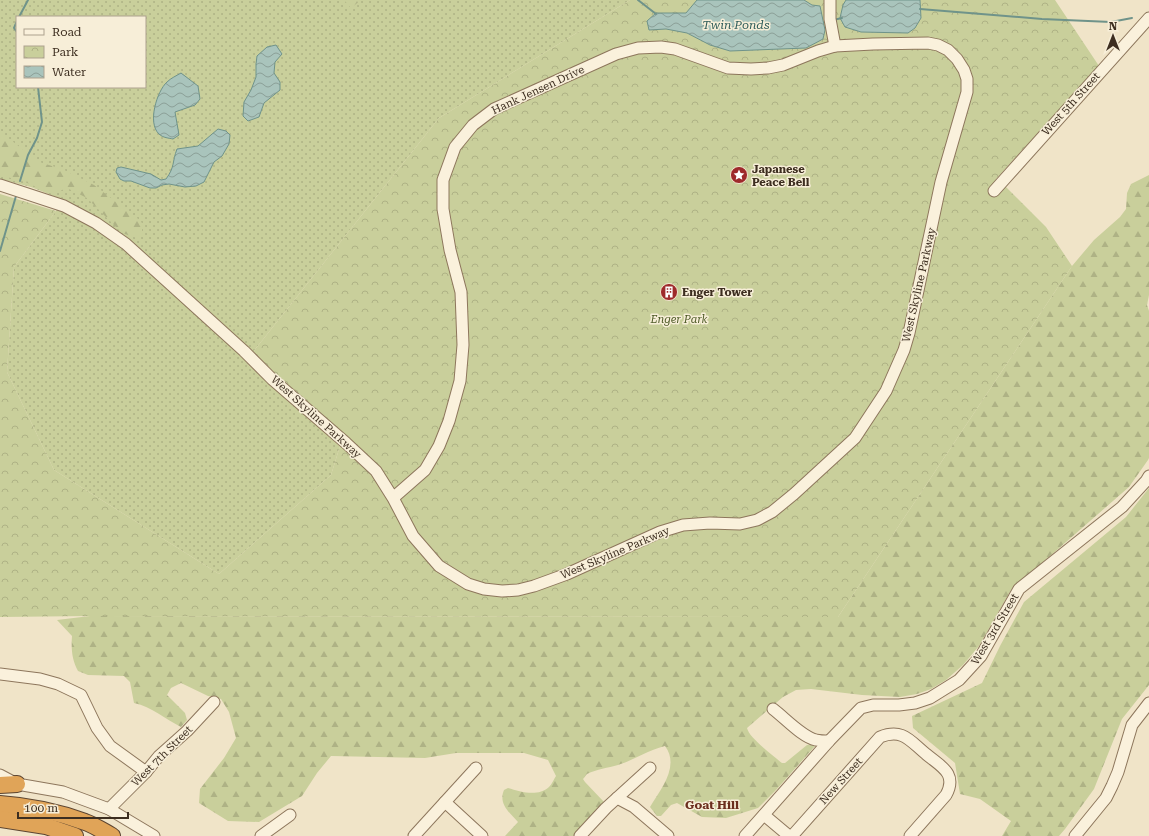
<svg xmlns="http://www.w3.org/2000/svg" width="1149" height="836" font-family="'Roboto Serif',serif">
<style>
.grass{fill:url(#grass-dots);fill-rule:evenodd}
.forest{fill:url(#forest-firs)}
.park{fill:url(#park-crowns)}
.water{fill:url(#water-waves);stroke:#6f938a}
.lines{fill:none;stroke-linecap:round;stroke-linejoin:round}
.stream{stroke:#6f938a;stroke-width:2}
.minor-casing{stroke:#8d765c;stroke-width:13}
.highway-casing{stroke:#5b4430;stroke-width:18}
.minor{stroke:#faf1dc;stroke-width:11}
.highway{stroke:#e0a458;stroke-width:16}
.labels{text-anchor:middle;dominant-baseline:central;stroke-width:3;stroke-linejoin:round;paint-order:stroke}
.street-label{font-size:11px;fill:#3d2e20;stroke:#f7eed8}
.poi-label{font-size:11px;font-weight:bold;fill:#3d2e20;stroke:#f7eed8;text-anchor:start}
.park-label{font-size:11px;font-style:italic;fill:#4d5a26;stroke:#f7eed8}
.water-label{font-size:12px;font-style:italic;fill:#2f5d5a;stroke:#f7eed8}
.neighbourhood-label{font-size:12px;font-weight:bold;fill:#6b2e1e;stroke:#f7eed8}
</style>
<defs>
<pattern id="grass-dots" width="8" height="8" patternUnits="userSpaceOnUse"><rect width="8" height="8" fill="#c9cf9b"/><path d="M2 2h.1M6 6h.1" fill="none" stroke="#aeb285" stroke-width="1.8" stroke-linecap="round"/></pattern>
<pattern id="forest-firs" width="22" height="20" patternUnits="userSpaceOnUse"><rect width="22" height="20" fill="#c9cf9b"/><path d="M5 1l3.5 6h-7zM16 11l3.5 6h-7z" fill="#aeb285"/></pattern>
<pattern id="park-crowns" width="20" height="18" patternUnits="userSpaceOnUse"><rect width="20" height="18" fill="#c9cf9b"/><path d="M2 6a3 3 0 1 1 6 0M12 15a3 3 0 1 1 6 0" fill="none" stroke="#aeb285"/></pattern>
<pattern id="water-waves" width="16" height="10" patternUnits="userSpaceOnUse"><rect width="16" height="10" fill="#a9c4bc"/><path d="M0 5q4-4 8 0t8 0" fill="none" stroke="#8ba098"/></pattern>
</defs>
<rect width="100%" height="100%" fill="#f0e4c8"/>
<path class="grass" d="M0 0H630L439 118 253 352 246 363 340 446 331 475 219 574 54 470 7 372 14 267 56 211 61 199 31 187 0 179ZM17 17H145V87H17Z"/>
<g class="forest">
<path d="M344 0H361L351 8Z"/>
<path d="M0 135 12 141 39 162 62 169 94 185 137 218 142 223V231L137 238 122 233 87 198 67 188 52 194 25 182 0 175Z"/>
<path d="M1149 175V295L1147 305 1149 311V458L1148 460 1129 487 1011 590 979 646 963 665 946 680 931 689 917 694 900 697 862 695 811 689 796 690 783 697 747 728C749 738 774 756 782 763H785L807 745 813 744 815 746 776 790 758 808 726 818 702 817 677 803 671 805 661 816H657L650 807C661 789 680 766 665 746 648 750 634 760 618 765 608 768 597 769 587 774 585 776 585 777 583 779L585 782 604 802 574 836H505L518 822C510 813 498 804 504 790L508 788C521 792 538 797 549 787 552 784 554 779 556 776L548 760 524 753H456L425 758 331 756 317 773 302 796 259 822 228 821 199 803 200 789 224 758 236 738 229 712 221 699 208 696 181 683 171 688 167 695 185 713 187 720 181 727C165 719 152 707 134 703L130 682 124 676 88 675 78 671C72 660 71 649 72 636L57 620 90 616 838 617 1072 266 1094 240 1120 217 1126 209 1127 193 1131 184Z"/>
<path d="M1149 488V685L1122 719 1094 789 1065 829 1059 836H1002L1011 821 980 799 960 794 955 763 913 728 912 716 982 683 1000 646 1024 602 1126 517Z"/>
</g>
<path class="park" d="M630 0H1055L1099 66 996 179 1005 186 1046 227 1072 266 838 617 90 616 0 617V194L56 211 14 267 7 372 54 470 219 574 331 475 340 446 246 363 253 352 439 118Z"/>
<g class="water">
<path d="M697 0H804L812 5 820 6 825 30 823 39 806 48 730 51 710 45 687 33 666 29 649 30 647 21 656 13H686Z"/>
<path d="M846 0H920L921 18 915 28 908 33 861 32 845 27 840 18 843 5Z"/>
<path d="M276 45 282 54 275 62 274 73 280 82V90L264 103 259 117 248 121 243 116 244 102 251 90 256 77V64L257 56 267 47Z"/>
<path d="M181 73 198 86 200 99 195 105 175 112 179 135 173 139C169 138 163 138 159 134 147 123 157 91 167 82 171 78 176 76 181 73Z"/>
<path d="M218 129 226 131 230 135 229 144 222 156 214 162 204 182 196 186 185 187 169 184 162 185 156 188H150L131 181H124L120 179 116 172 117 168 121 167 151 174 161 180 166 179C175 167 172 162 177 149L198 146Z"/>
</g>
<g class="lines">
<g class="stream">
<path d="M638 0 656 14"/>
<path d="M920 9 1042 19 1111 22 1132 18"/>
<path d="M19 17 28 0"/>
<path d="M833 20 842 18"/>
<path d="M17 21 14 28 17 32"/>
<path d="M20 181 28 155 37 138 42 122 38 87"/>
<path d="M0 251 16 196"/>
</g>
<g class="minor-casing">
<g id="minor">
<path d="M830 0V19L835 46"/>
<path d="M0 185 64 206 96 223 126 244 244 351 272 379 346 443 376 471 393 498 413 536 439 566 468 584 484 589 502 591 518 590 534 586 567 574 660 532 683 525 710 523 740 524 757 520 772 512 794 494 855 438 886 391 904 350 909 333 941 182 967 92V79L964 70 957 59 948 50 938 45 928 43 873 44 835 46 818 51 783 65 768 68 751 69 728 68 675 49 661 47 638 48 616 54 494 109 473 125 455 147 443 180V209L450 250 461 292 463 345 460 381 449 421 439 446 425 470 393 498"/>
<path d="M994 191 1149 18"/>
<path d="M0 674 40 679 58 684 81 695 97 728 110 746 146 772"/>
<path d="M773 709C785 718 802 737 816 740 820 741 825 741 829 741"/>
<path d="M0 775 17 784 63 792 109 809 154 836"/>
<path d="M617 798 634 807 668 836"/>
<path d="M445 802 482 836"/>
<path d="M109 809 146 772 159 756 187 731 214 702"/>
<path d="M764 815 789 836"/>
<path d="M261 836 290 815"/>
<path d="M414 836 476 768"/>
<path d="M580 836 606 808 650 768"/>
<path d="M745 836 829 741 861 708 873 705H899L915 703 930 698 959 680 981 656 1019 589 1122 507 1146 481 1149 476"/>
<path d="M792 836 880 737C903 728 910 741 926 754 940 766 958 773 946 795L910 836"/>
<path d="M1075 836 1106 798 1112 786 1118 772 1132 725 1149 703"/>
</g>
</g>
<g class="highway-casing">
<g id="highway">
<path d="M0 785 17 784"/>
<path d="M0 804C29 806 58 812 85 822 94 825 103 831 112 836"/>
<path d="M0 819 46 826 75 836"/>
</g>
</g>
<use href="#minor" class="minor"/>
<use href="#highway" class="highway"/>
</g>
<defs>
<g id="sight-disc" transform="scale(0.9)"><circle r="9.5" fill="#9e2a2b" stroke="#f7eed8"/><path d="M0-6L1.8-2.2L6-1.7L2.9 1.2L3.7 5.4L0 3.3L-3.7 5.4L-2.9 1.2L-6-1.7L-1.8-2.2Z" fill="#fff"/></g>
<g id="building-disc" transform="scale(0.9)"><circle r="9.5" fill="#9e2a2b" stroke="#f7eed8"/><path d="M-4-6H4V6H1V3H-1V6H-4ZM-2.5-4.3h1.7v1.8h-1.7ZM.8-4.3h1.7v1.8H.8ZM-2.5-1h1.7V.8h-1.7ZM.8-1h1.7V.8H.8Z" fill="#fff"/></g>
</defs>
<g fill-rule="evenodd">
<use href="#sight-disc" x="739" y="175"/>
<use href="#building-disc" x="669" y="292"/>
</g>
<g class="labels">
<g class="street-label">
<text transform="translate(538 90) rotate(-25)">Hank Jensen Drive</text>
<text transform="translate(1071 104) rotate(-48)">West 5th Street</text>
<text transform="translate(919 285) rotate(-77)">West Skyline Parkway</text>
<text transform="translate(316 417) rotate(42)">West Skyline Parkway</text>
<text transform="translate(615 553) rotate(-23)">West Skyline Parkway</text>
<text transform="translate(995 629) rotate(-59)">West 3rd Street</text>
<text transform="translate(162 756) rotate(-45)">West 7th Street</text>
<text transform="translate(841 781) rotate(-48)">New Street</text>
</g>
<g class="poi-label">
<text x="752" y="169">Japanese<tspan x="752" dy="13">Peace Bell</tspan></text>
<text x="682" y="292">Enger Tower</text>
</g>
<g class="park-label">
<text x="679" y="319">Enger Park</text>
</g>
<g class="water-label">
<text x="736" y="25">Twin Ponds</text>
</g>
<g class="neighbourhood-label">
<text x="712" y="805">Goat Hill</text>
</g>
</g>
<rect x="16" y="16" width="130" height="72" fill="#f7eed8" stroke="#ada18e"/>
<rect x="24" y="29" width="20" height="6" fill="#faf1dc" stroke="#ada18e"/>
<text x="52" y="36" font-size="12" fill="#3d2e20">Road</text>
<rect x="24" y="46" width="20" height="12" fill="url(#park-crowns)" stroke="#ada18e"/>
<text x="52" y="56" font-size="12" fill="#3d2e20">Park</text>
<rect x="24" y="66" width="20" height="12" fill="url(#water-waves)" stroke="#ada18e"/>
<text x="52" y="76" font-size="12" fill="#3d2e20">Water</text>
<g transform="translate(1113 36)" stroke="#f7eed8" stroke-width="3" paint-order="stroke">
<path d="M0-3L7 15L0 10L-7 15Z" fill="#3d2e20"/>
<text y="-6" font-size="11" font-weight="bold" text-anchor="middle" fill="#3d2e20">N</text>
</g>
<path d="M18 812v6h110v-6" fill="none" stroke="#3d2e20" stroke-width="2"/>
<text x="24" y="812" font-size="12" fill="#3d2e20" stroke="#f7eed8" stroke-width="3" paint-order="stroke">100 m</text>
</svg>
